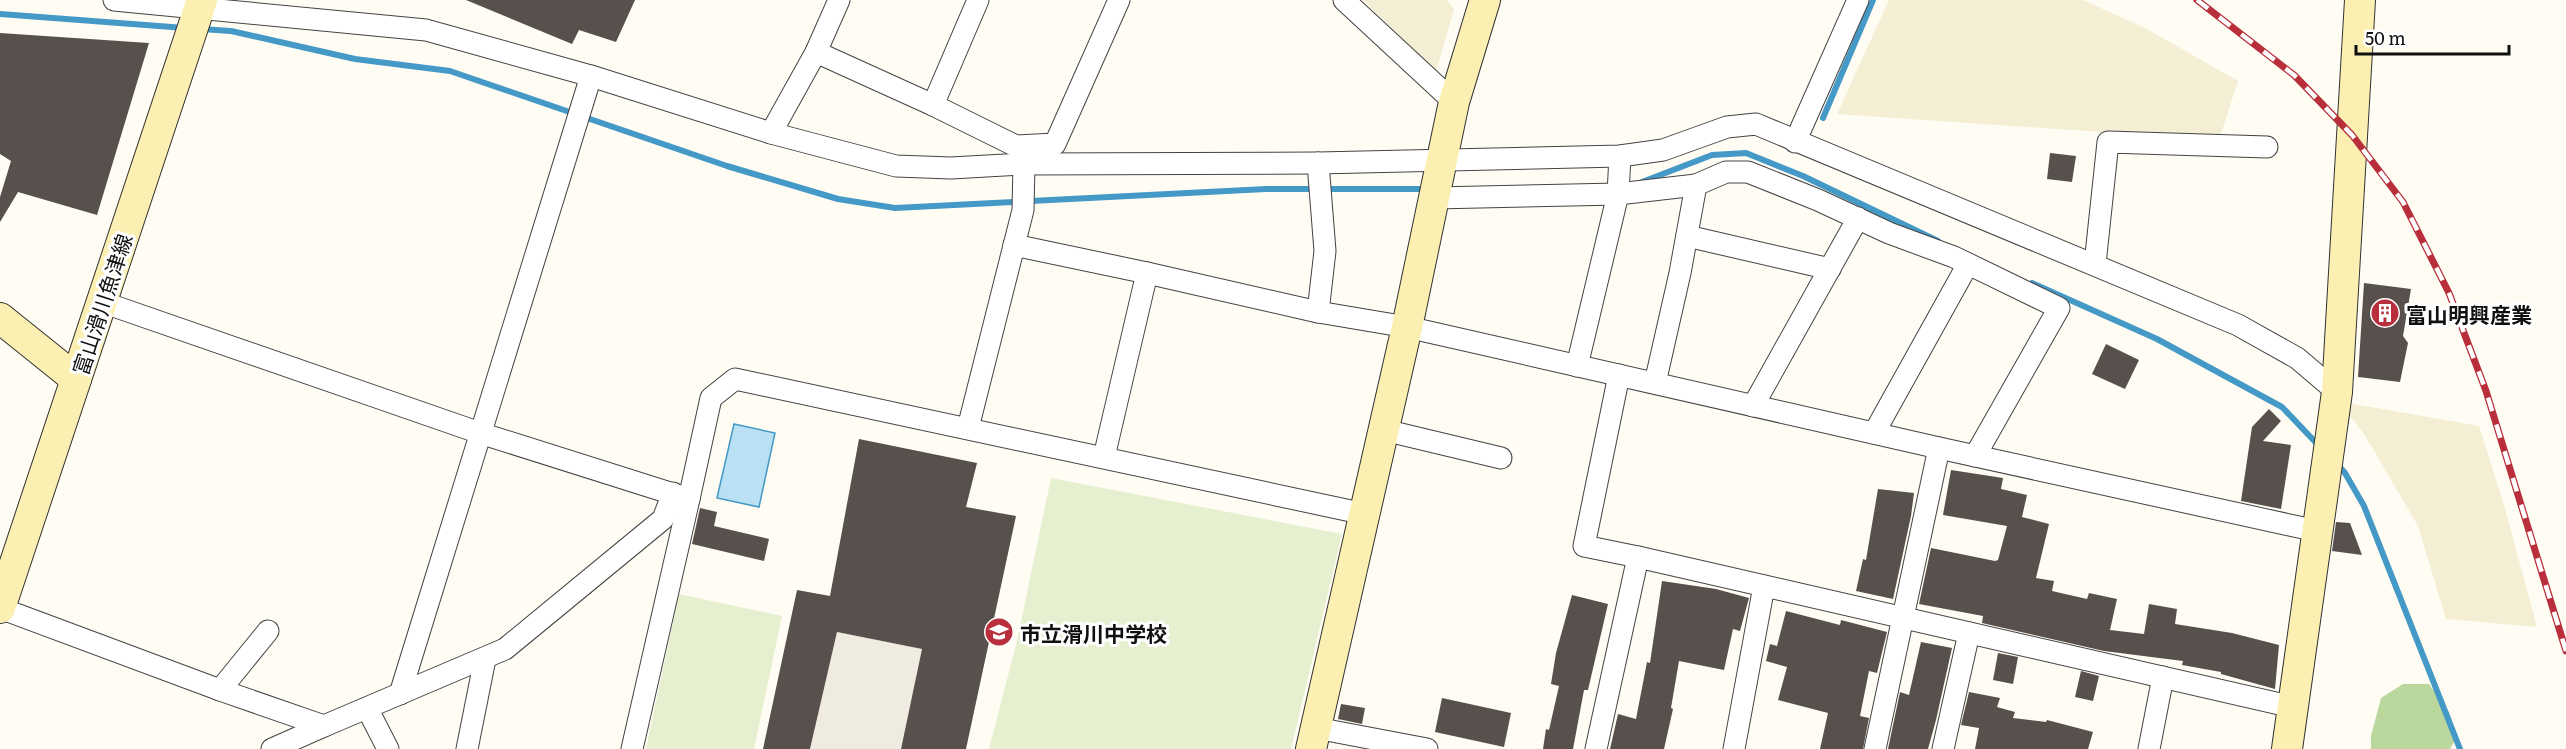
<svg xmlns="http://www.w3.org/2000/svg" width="2566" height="749" font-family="Literata,'Noto Sans JP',serif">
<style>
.farmland{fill:#f4efd4}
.forest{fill:#bad89d}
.pitch{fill:#e6efcf}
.plaza{fill:#efebe1}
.water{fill:#bae0f3;stroke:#4599c7;stroke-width:1.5}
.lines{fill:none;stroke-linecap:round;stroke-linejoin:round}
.stream{stroke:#4599c7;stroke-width:6}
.building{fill:#58504c}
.street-casing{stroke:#434343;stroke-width:23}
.secondary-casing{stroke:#323232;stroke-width:32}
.street{stroke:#fff;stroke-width:21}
.secondary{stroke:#fbefb2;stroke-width:30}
.rail-casing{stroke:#b92e3b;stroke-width:7}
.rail{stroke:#fff;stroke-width:4.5;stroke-dasharray:14;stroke-linecap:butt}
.labels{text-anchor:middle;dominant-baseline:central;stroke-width:6;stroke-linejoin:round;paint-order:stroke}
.street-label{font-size:21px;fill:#101010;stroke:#fff}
.poi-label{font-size:21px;font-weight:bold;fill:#101010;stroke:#fff;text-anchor:start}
</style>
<rect width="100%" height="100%" fill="#fefcf3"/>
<g class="farmland">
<path d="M1363 0H1447L1454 9 1436 72Z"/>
<path d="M1889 0H2083L2147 29 2238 81 2219 140 1837 114Z"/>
<path d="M2348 403 2479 426 2504 505 2537 627 2446 619 2418 526 2363 432 2347 413Z"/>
</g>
<path class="forest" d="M2403 684H2429L2449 712 2457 737 2450 749H2371V736L2381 698Z"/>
<g class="pitch">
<path d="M1051 478 1342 534 1291 749H989L1017 641Z"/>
<path d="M679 594 782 616 754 749H646Z"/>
</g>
<path class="plaza" d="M837 632 922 649 901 749H810Z"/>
<path class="water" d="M734 424 775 433 759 507 717 498Z"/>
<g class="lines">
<g class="stream">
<path d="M0 14 185 28"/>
<path d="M201 29 231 31 355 59 450 71 727 166 838 199 895 208 1266 189H1428"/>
<path d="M1823 118 1873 0"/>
<path d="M1642 182 1712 155 1746 153 1803 176 1938 241"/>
<path d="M2032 283 2157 339 2282 407 2320 447"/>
<path d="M2338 465 2345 473 2364 506 2460 749"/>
</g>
</g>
<g class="building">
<path d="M466 0H635L616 42 579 30 572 44Z"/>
<path d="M0 33 149 43 97 215 18 192 0 222V197L11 161 0 154Z"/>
<path d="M2050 153 2076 156 2072 182 2047 179Z"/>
<path d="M2364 283 2411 289 2403 336 2408 343 2400 382 2358 377Z"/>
<path d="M2106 344 2139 360 2125 389 2092 374Z"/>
<path d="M2269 409 2281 421 2263 441 2291 445 2281 509 2241 501 2252 427Z"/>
<path d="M859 439 977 463 966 507 1016 516 966 749H901L922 649 837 632 810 749H763L797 590 830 596Z"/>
<path d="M1951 470 2003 478 2001 489 2027 495 2022 517 2049 524 2036 578 2054 581 2052 591 2087 599 2089 593 2117 599 2110 630 2144 634 2149 604 2177 609 2175 624 2232 633 2279 645 2275 689 2221 674V672L2182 665 2183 661 2104 651 1982 623 1983 616 1919 604 1931 548 1995 561 1998 560 2007 526 1943 515Z"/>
<path d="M1878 489 1914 493 1911 516 1893 599 1856 591 1863 559 1866 560Z"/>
<path d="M700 508 717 512 714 526 769 539 764 561 692 544Z"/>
<path d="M2336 522 2350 523 2362 555 2332 551Z"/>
<path d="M1662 581 1716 589 1749 598 1740 631 1733 629 1724 670 1679 661 1671 708 1673 709 1664 749H1610L1618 714 1636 719 1647 662 1650 663Z"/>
<path d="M1572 595 1608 604 1588 690H1584L1573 749H1543L1546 729 1549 730 1559 686 1551 684 1556 653Z"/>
<path d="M1786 611 1840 625 1841 620 1887 632 1877 673 1869 671 1860 716 1869 718 1863 749H1820L1828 713 1778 700 1787 667 1766 661 1770 644 1777 646Z"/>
<path d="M1921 642 1952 648 1936 720 1928 749H1888L1900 692 1909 695Z"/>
<path d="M1998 653 2018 657 2013 684 1993 680Z"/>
<path d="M2081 671 2099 676 2093 701 2075 697Z"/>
<path d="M1969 692 2000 698 1997 707 2015 712 2013 718 2046 722 2047 720 2093 732 2088 749H1975L1979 728 1961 725Z"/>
<path d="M1442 698 1511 713 1504 747 1435 732Z"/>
<path d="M1341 704 1365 708 1362 724 1338 719Z"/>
</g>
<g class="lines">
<g class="street-casing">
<g id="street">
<path d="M114 0 426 30 591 76 771 133 896 166 951 168 1024 164 1318 163 1620 156 1663 150 1727 127 1756 124 2238 325 2297 358 2337 392"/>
<path d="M978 0 933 105 1016 146 1055 144 1119 0"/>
<path d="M1344 0 1454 102"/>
<path d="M816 52 933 105"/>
<path d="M771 133 816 52 839 0"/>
<path d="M1795 142 1858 0"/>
<path d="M1434 198 1618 194 1696 185"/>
<path d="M1687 236 1830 269"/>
<path d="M1014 245 1147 273 1104 457"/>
<path d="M2095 264 2108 142 2267 147"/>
<path d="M1147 273 1318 312 1325 251 1318 163"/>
<path d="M102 302 480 433 689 499 711 398 735 379 1365 514"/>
<path d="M1318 312 1407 327 1939 448 2317 531"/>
<path d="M1577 366 1618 194 1620 156"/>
<path d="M1619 375 1584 546 1638 557"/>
<path d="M1655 383 1680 273 1696 185 1726 172H1748L1818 200 1889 233 1954 257 2059 308 1975 456"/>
<path d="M1753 406 1858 218"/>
<path d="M968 428 1023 210 1024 164"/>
<path d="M1384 430 1501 458"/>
<path d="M1874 433 1968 264"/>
<path d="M0 608 220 690"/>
<path d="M268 631 220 690 324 726 505 649 663 519 673 493"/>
<path d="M400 694 591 76"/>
<path d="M367 708 388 749"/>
<path d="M1316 728 1427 749"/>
<path d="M272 749 324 726"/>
<path d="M467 749 485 659"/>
<path d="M632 749 689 499"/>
<path d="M1596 749 1638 557 2293 707"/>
<path d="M1734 749 1764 586"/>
<path d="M1875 749 1939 448"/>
<path d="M1943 749 1969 633"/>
<path d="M2149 749 2163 677"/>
</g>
</g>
<g class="secondary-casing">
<g id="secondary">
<path d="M0 318 76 379"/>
<path d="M0 608 202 0"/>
<path d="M1311 749 1407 327 1454 102 1485 0"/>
<path d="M2287 749 2337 392 2360 0"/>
</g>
</g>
<use href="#street" class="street"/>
<use href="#secondary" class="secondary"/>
<g class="rail-casing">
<path id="rail" d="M2197 0 2294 75 2352 135 2403 202 2449 293 2486 391 2566 651"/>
</g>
<use href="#rail" class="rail"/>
</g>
<defs>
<g id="building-disc" transform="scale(1.5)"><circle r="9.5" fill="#b92e3b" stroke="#fff"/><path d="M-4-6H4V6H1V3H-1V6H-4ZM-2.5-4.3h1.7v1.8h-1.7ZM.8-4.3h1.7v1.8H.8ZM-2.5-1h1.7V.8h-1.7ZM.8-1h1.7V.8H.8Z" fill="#fff"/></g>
<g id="school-disc" transform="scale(1.5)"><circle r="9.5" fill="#b92e3b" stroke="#fff"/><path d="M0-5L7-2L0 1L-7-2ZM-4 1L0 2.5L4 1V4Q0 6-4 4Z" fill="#fff"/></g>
</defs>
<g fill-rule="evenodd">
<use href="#building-disc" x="2385" y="313"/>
<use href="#school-disc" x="999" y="632"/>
</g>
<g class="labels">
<g class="street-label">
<text transform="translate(101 304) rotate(-72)">富山滑川魚津線</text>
</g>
<g class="poi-label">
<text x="2406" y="313">富山明興産業</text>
<text x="1020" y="632">市立滑川中学校</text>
</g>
</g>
<path d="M2356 45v9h153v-9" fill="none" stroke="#101010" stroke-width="3"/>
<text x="2365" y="45" font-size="18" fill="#101010" stroke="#ffffff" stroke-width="4.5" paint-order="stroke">50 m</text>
</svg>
